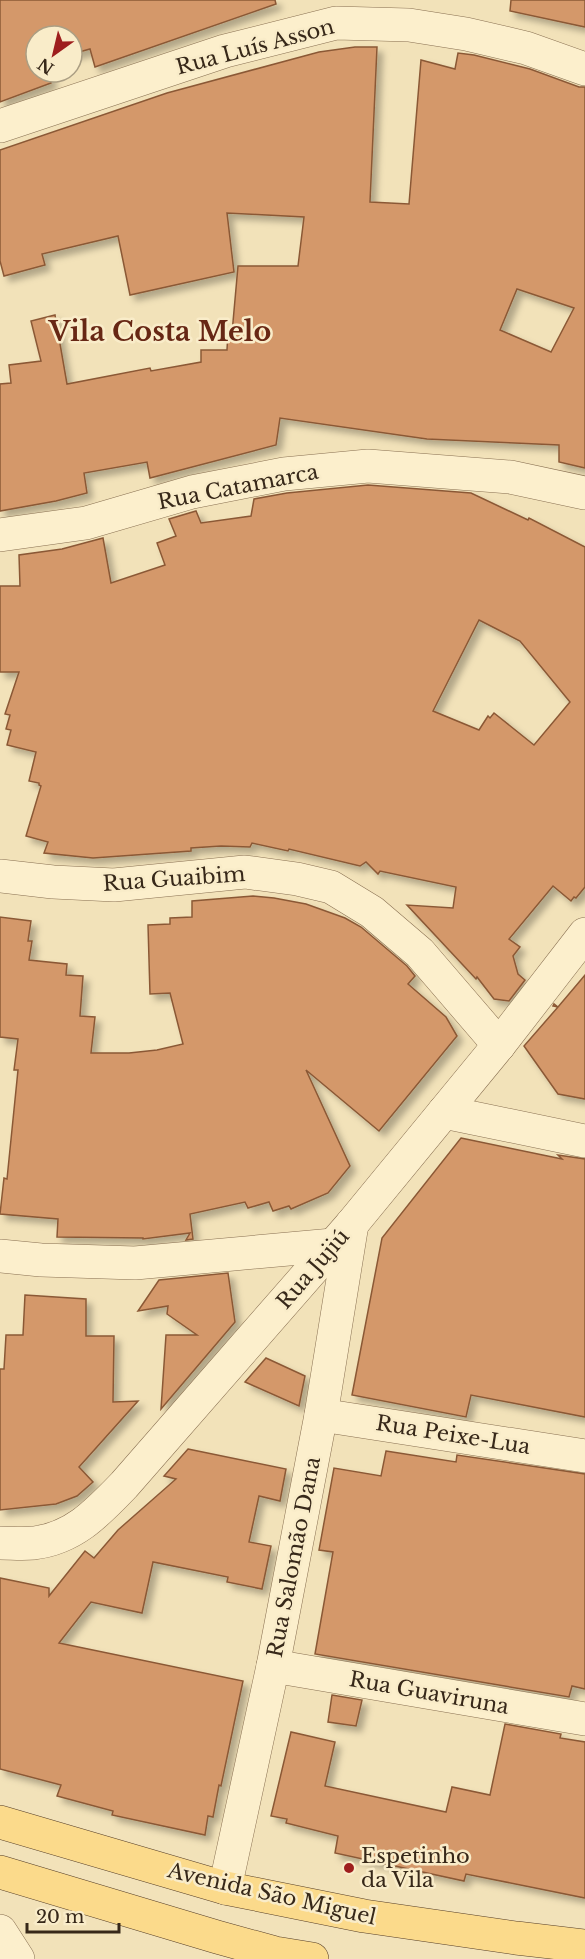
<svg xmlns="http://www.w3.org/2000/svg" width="585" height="1959" font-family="'Libre Baskerville',serif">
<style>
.building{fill:#d4986b;stroke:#8b5936;stroke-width:1.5;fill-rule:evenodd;filter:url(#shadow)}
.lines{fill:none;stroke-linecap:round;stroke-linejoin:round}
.minor-casing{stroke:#897052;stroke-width:34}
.tertiary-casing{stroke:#897052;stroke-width:34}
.primary-casing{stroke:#563e28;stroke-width:34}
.minor{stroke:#fcefcc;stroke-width:33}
.tertiary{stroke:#fcefcc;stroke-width:33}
.primary{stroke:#fbda8b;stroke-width:33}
.poi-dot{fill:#9e1e1d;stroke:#f9ecc9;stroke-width:2}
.labels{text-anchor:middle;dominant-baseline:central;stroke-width:5;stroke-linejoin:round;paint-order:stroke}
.street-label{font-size:21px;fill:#372819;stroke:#f9ecc9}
.poi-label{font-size:21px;fill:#372819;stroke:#f9ecc9;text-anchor:start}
.district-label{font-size:27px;font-weight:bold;fill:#672714;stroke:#f9ecc9}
</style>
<defs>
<filter id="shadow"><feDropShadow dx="5.5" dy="5.5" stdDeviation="3" flood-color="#0004"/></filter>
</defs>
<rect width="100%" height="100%" fill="#f2e2b9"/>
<g class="building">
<path d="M0 0H275L276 4 95 67 90 49 72 54V36H36V72H49L51 83 0 102Z"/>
<path d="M511 0H585V27L510 11Z"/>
<path d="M355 47H377L370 202 409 204 421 60 455 69 458 53 474 55 530 69 579 87H585V468L559 462V445L427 439 280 418 276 445 150 478 147 462 84 473 87 493 56 501 0 511V384L11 383 9 365 41 361 31 321 55 315 67 384 150 368 151 371 201 362V350H227L228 332 232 333 238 266H298L304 217 227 213 234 272 130 295 118 236 42 254 45 265 4 276 0 261V150L167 93 319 52ZM517 289 574 308 551 352 500 330Z"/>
<path d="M368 485 471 493 528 520 529 518 585 547V887L576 898 574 897 571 901 553 886 509 939 520 947 513 956 518 974 525 980 509 1001 494 999 477 977 476 979 407 905 453 908 456 887 380 871 378 874 366 862 360 866 289 849 288 851 252 843 250 847 221 846 191 848V851L93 858 44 853 48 842 26 836 41 786 39 785V783L29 781 36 752 7 745 11 730 6 729 10 715 5 714 19 672H0V586H20L19 555 62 549 103 538 111 583 165 565 157 543 176 536 169 519 196 511 201 523 251 516 254 499 287 493ZM479 620 520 641 570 702 534 745 494 713 490 718 488 716 479 730 433 711Z"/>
<path d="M253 896 274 898 306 904 345 918 361 927 407 966 415 976 408 984 446 1017 457 1036 379 1131 306 1070 350 1166 328 1193 291 1209 289 1206 273 1211 269 1202 248 1208 245 1202 190 1214 193 1239 186 1240 190 1233 143 1239V1238L57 1237 58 1219 0 1214 4 1178 7 1179 18 1070H14L18 1039 0 1037V917L31 921 28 941H32L29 960 67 964 66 975 83 976 80 1016 95 1017 91 1053H129L157 1050 183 1044 170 993 150 994 148 925 170 924V918L192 917V901Z"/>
<path d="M585 975V1099L558 1094 524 1046 558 1007 553 1006 554 1004 558 1007Z"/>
<path d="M461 1138 562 1159 558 1155 585 1159V1417L471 1395 466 1417 352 1395 382 1238Z"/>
<path d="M228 1273 235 1322 161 1409 166 1335H197L167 1314 168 1306 138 1311 159 1280Z"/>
<path d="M25 1295 86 1299V1336H114L113 1402 138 1401 79 1467 93 1482 77 1496 56 1504 0 1510V1369H4L6 1335H23Z"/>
<path d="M266 1358 305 1376 299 1406 245 1382Z"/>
<path d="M188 1449 286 1469 280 1501 259 1496 249 1542 271 1546 262 1589 227 1582 228 1577 153 1562 142 1613 91 1602 59 1643 243 1681 221 1786 219 1785 213 1817 208 1816 205 1835 112 1815 113 1811 57 1796 61 1785 0 1769V1578L49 1588V1596L85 1551 94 1558 118 1530 176 1479 164 1476Z"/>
<path d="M386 1451 456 1462 457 1455 585 1474V1689L572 1686 569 1697 315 1654 333 1552 319 1550 334 1468 381 1476Z"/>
<path d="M332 1695 362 1700 356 1726 328 1722Z"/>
<path d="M505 1724 561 1734 560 1738 585 1742V1898L466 1874 464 1881 335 1853 338 1836 286 1823 287 1819 271 1816 291 1732 335 1742 325 1786 446 1812 452 1787 490 1795Z"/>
</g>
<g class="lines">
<g class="minor-casing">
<g id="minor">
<path d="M0 126 225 51 336 23 409 25 466 34 526 48 585 69"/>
<path d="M0 535 86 523 192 492 284 474 368 466 510 477 585 493"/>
<path d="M0 876 53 882 114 885 245 872 297 879 331 887 372 912 420 953 499 1045"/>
<path d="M444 1112 585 1141"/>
<path d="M0 1256 41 1260 135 1263 333 1245"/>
<path d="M321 1415 585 1456"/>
<path d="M0 1543C11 1543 23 1544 34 1543 74 1538 97 1513 124 1485L352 1224 499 1045 585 934"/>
<path d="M273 1666 585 1719"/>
<path d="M225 1888 273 1666 321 1415 352 1224"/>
</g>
</g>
<g class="tertiary-casing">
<path id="tertiary" d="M0 1931 18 1959"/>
</g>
<g class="primary-casing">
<g id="primary">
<path d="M0 1822 225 1888 364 1916 516 1938 585 1946"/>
<path d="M0 1872 217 1937 275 1953 312 1959"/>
</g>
</g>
<use href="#minor" class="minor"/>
<use href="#tertiary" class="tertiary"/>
<use href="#primary" class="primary"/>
</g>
<circle class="poi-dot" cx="349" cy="1868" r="6"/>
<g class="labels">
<g class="street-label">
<text transform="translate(255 47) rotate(-15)">Rua Luís Asson</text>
<text transform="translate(238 487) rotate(-11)">Rua Catamarca</text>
<text transform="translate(174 879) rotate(-4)">Rua Guaibim</text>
<text transform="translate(313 1269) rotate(-49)">Rua Jujiú</text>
<text transform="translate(453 1435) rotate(9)">Rua Peixe-Lua</text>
<text transform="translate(294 1557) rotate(-79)">Rua Salomão Dana</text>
<text transform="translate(429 1693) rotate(10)">Rua Guaviruna</text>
<text transform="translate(272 1894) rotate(13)">Avenida São Miguel</text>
</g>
<g class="poi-label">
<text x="361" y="1856">Espetinho<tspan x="361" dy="24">da Vila</tspan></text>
</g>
<g class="district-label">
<text x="160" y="331">Vila Costa Melo</text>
</g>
</g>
<g transform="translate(54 54) rotate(214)"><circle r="28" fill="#f9ecc9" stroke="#ab9e83" stroke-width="1.5"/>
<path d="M0-4.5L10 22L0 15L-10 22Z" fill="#9e1e1d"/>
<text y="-9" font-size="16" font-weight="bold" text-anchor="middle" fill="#372819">N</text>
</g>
<path d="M27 1923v9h92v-9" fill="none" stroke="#372819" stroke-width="3"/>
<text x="36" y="1923" font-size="18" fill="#372819" stroke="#f9ecc9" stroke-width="4.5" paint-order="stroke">20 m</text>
</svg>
